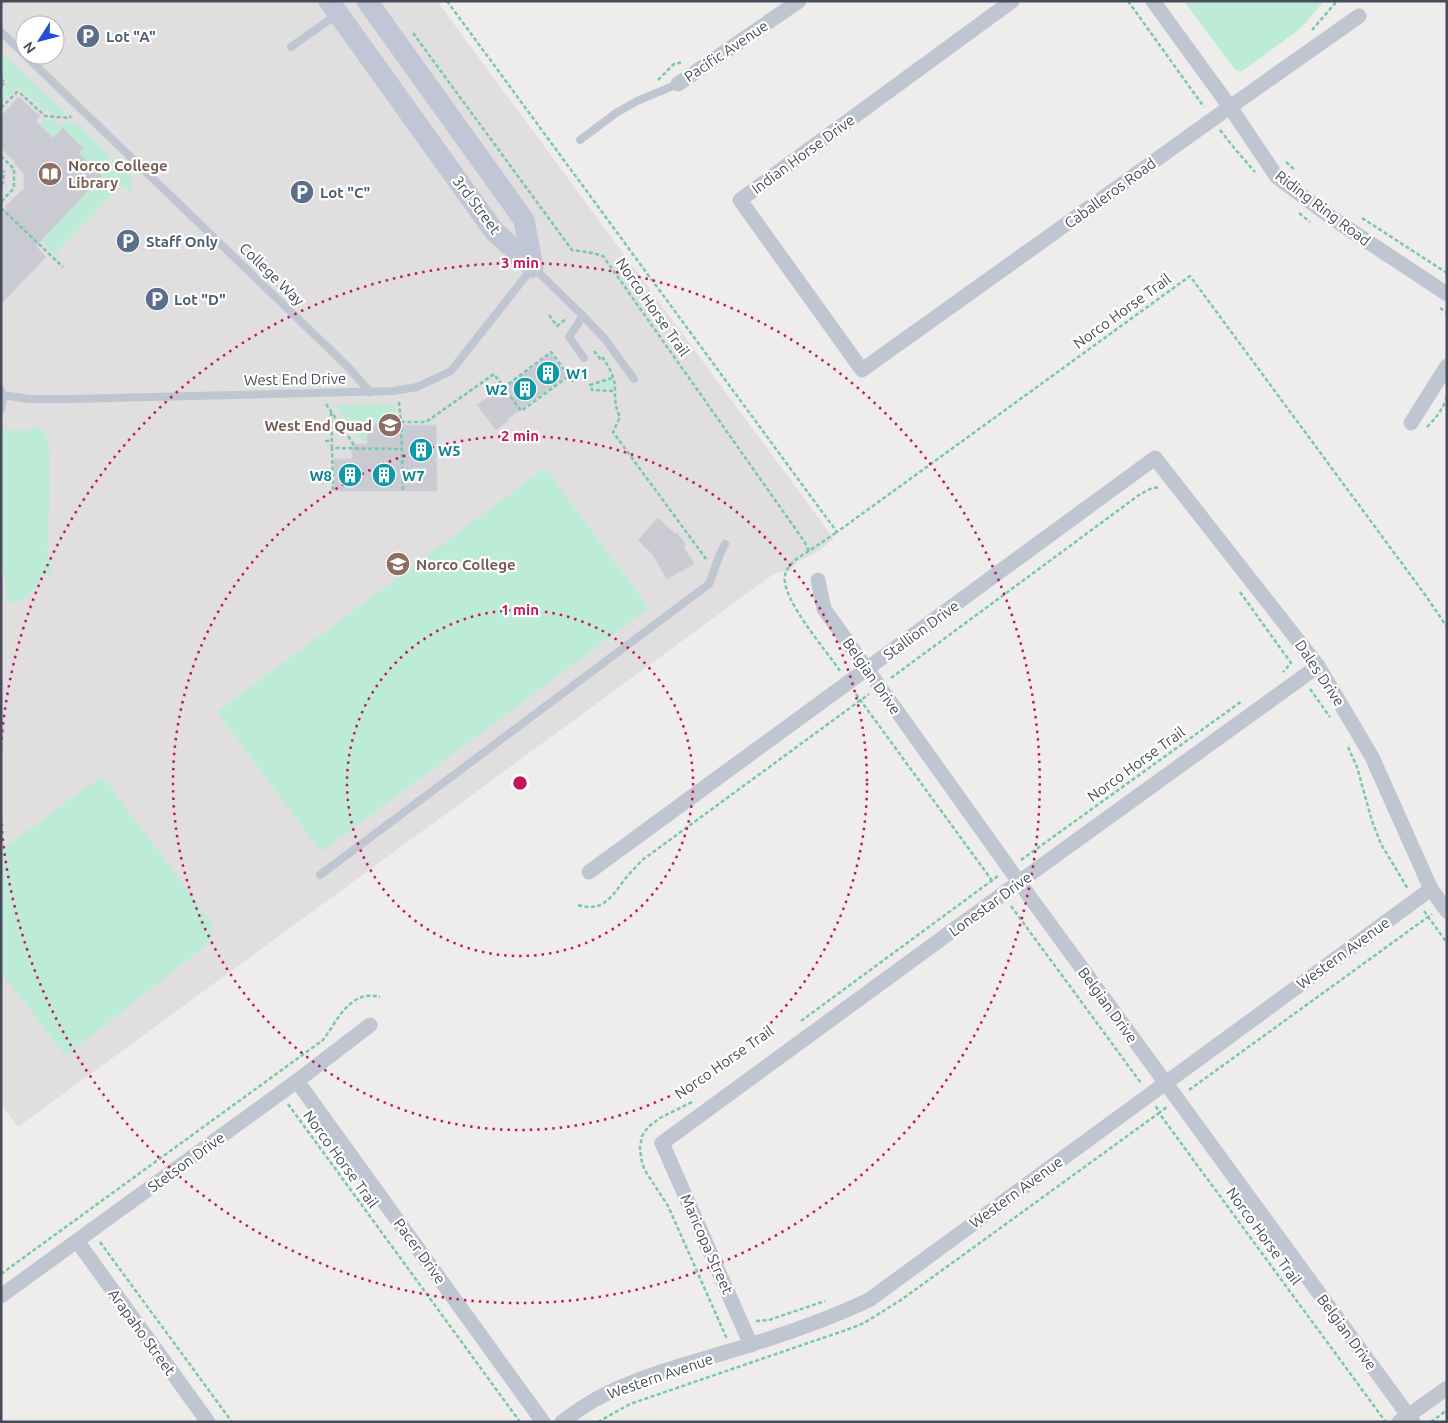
<svg xmlns="http://www.w3.org/2000/svg" width="1448" height="1423" font-family="Ubuntu,sans-serif">
<style>
.education{fill:#e0dede;fill-rule:evenodd}
.green{fill:#bcecd7}
.building{fill:#cacbd2;stroke:#d1d1d8}
.lines{fill:none;stroke-linecap:round;stroke-linejoin:round}
.path{stroke:#76c8af;stroke-width:2.5;stroke-dasharray:4 2.5;stroke-linecap:butt}
.lane{stroke:#c0c6d1;stroke-width:8}
.street{stroke:#c0c6d1;stroke-width:15}
.secondary{stroke:#c0c6d5;stroke-width:21}
.ring{fill:none;stroke:#c2185b;stroke-width:2.5;stroke-dasharray:2.5 5}
.labels{text-anchor:middle;dominant-baseline:central;stroke-width:4.5;stroke-linejoin:round;paint-order:stroke}
.service-label{font-size:15px;font-weight:bold;fill:#4e5e75;stroke:#fff;text-anchor:start}
.street-label{font-size:15px;fill:#464c59;stroke:#fff}
.education-label{font-size:15px;font-weight:bold;fill:#785e54;stroke:#fff;text-anchor:start}
.culture-label{font-size:15px;font-weight:bold;fill:#0d838f;stroke:#fff;text-anchor:start}
.centre{fill:#c2185b;stroke:#fff;stroke-width:2.5}
.ring-label{font-size:15px;text-anchor:middle;font-weight:bold;fill:#c2185b;stroke:#fff;stroke-width:4.5;stroke-linejoin:round;paint-order:stroke}
</style>
<rect width="100%" height="100%" fill="#efedec"/>
<path class="education" d="M1 1H437L834 539 814 554 797 562 790 571 775 573 18 1127 1 1104ZM25 25H55V55H25Z"/>
<g class="green">
<path d="M1184 1H1324L1300 29 1241 72 1235 70Z"/>
<path d="M1 52 67 115H53L49 111H44L20 88H16L1 103V91L9 81 1 75Z"/>
<path d="M44 120H53L61 127 65 122H73L76 126 78 125 111 157 97 171 79 153 83 148 63 128 53 138 40 125Z"/>
<path d="M114 160C124 170 136 176 131 192L122 184 55 254 41 240 102 176 100 174Z"/>
<path d="M611 379 613 388H594L593 386Z"/>
<path d="M335 405H395V425H368L367 440H361Z"/>
<path d="M37 426 45 432 49 442 50 495 47 549 53 572 41 578 34 590 19 602 5 601C7 587 8 581 1 570V431L8 429 24 431Z"/>
<path d="M545 468 649 608 321 852 217 712Z"/>
<path d="M102 776 213 924 212 940 159 983 65 1056 1 972V850Z"/>
</g>
<g class="building">
<path d="M19 97 40 116 36 121 53 138 63 128 83 148 79 153 102 176 36 246 46 257 1 304V214L7 208 5 207 24 188V174L14 163 15 162 1 148V116Z"/>
<path d="M551 354 567 376 507 419 508 421 496 430 477 405 490 396 491 397Z"/>
<path d="M367 425H436L437 491H334V459H352V444H367Z"/>
<path d="M658 518 675 534 677 533 686 545 683 546 694 564 667 579 653 555 638 540Z"/>
</g>
<g class="lines">
<g class="path">
<path d="M447 1 837 532 1190 276 1426 596 1447 627"/>
<path d="M1128 1 1204 107"/>
<path d="M1312 30 1337 1"/>
<path d="M413 33 572 250 593 253 603 256 804 541 809 551 837 532"/>
<path d="M1 79 5 82 1 87"/>
<path d="M658 80 674 64 683 62"/>
<path d="M1 108 17 92 20 93 45 116 69 118 71 116"/>
<path d="M1220 130 1235 149 1255 172"/>
<path d="M1 156 14 169V188L1 202"/>
<path d="M1286 162 1295 170"/>
<path d="M1 170 4 172 3 183 1 185"/>
<path d="M1 208 63 267"/>
<path d="M1299 213 1310 222"/>
<path d="M1362 218 1447 273"/>
<path d="M1440 308 1447 313"/>
<path d="M549 315 557 326 567 318"/>
<path d="M594 351 601 360 603 358C609 367 615 378 615 389 615 400 615 407 620 417L613 432 706 559"/>
<path d="M568 377 571 382 573 380"/>
<path d="M612 378 590 385 592 390 615 391"/>
<path d="M399 402 401 424 403 491"/>
<path d="M326 404 356 448"/>
<path d="M331 412 332 448"/>
<path d="M401 422H426L494 374 521 411 569 376 551 352 491 397"/>
<path d="M1427 427C1436 418 1443 409 1447 397"/>
<path d="M325 441H332"/>
<path d="M333 490 332 448 402 449"/>
<path d="M809 551C800 556 787 564 785 575 780 598 827 651 840 671"/>
<path d="M1240 592 1291 663 1283 672"/>
<path d="M891 678 1139 495 1150 489 1159 487"/>
<path d="M1310 689 1330 717"/>
<path d="M856 694 993 882"/>
<path d="M1348 747 1357 767 1372 821 1381 844 1408 889"/>
<path d="M1021 860 1242 701"/>
<path d="M578 905C603 913 612 896 625 879 630 873 636 867 641 861L869 694"/>
<path d="M1011 906 1141 1083"/>
<path d="M1424 911 1447 943"/>
<path d="M801 1021 998 876"/>
<path d="M1189 1090 1432 914"/>
<path d="M692 1102 660 1118 648 1127 642 1136 640 1147 641 1158 644 1169 668 1206 727 1339"/>
<path d="M288 1104 520 1422"/>
<path d="M1156 1106 1159 1113 1167 1107"/>
<path d="M100 1242 232 1422"/>
<path d="M1 1274 323 1040C338 1020 350 989 380 997"/>
<path d="M756 1321 769 1320 825 1301"/>
<path d="M598 1422 630 1404 849 1329 864 1323 901 1300 1159 1113 1385 1421"/>
<path d="M1431 1422 1447 1410"/>
</g>
<g class="lane">
<path d="M1 32 348 367 370 392"/>
<path d="M291 47 336 15"/>
<path d="M580 140 616 113 637 101 678 84"/>
<path d="M583 316 569 337 584 358"/>
<path d="M1 390 3 400 1 409"/>
<path d="M3 395 29 399H70L393 391 417 387 451 371 533 267 583 316 605 339 634 379"/>
<path d="M320 875 709 584 720 554 725 544"/>
</g>
<g class="street">
<path d="M1012 1 740 200 862 370 1213 119 1359 16"/>
<path d="M1153 1 1230 107 1277 177 1332 218 1447 294"/>
<path d="M678 84 799 1"/>
<path d="M1411 423 1447 366"/>
<path d="M818 580 824 609 1019 882 1413 1422"/>
<path d="M589 872 1155 458 1318 666 1372 757 1431 889 1447 911"/>
<path d="M297 1081 543 1422"/>
<path d="M77 1241 208 1422"/>
<path d="M1 1296 297 1081 370 1025"/>
<path d="M751 1345 662 1143 1019 882 1318 666"/>
<path d="M562 1422C575 1412 589 1402 604 1395 644 1375 687 1364 730 1351 777 1337 824 1321 869 1300L1431 889"/>
<path d="M1399 1422 1447 1388"/>
</g>
<g class="secondary">
<path d="M329 1 494 231 533 267"/>
<path d="M367 1 524 220 533 267"/>
</g>
</g>
<g class="ring">
<circle cx="520" cy="783" r="173"/>
<circle cx="520" cy="783" r="347"/>
<path d="M1 747A520 520 0 1 1 1 819"/>
</g>
<defs>
<g id="parking-disc" transform="scale(1.25)"><circle r="9.5" fill="#5c6f8a" stroke="#fff"/><path d="M-3.5-5.5H1a3.5 3.5 0 0 1 0 7H-1V5.5H-3.5ZM-1-3.4V-.6H.8a1.4 1.4 0 0 0 0-2.8Z" fill="#fff"/></g>
<g id="library-disc" transform="scale(1.25)"><circle r="9.5" fill="#8d6e63" stroke="#fff"/><path d="M-6-4Q-3-5.5-.7-3.5V5Q-3 3-6 4ZM6-4Q3-5.5 .7-3.5V5Q3 3 6 4Z" fill="#fff"/></g>
<g id="building-disc" transform="scale(1.25)"><circle r="9.5" fill="#0f9aa8" stroke="#fff"/><path d="M-4-6H4V6H1V3H-1V6H-4ZM-2.5-4.3h1.7v1.8h-1.7ZM.8-4.3h1.7v1.8H.8ZM-2.5-1h1.7V.8h-1.7ZM.8-1h1.7V.8H.8Z" fill="#fff"/></g>
<g id="school-disc" transform="scale(1.25)"><circle r="9.5" fill="#8d6e63" stroke="#fff"/><path d="M0-5L7-2L0 1L-7-2ZM-4 1L0 2.5L4 1V4Q0 6-4 4Z" fill="#fff"/></g>
<g id="university-disc" transform="scale(1.25)"><circle r="9.5" fill="#8d6e63" stroke="#fff"/><path d="M0-5L7-2L0 1L-7-2ZM-4 1L0 2.5L4 1V4Q0 6-4 4Z" fill="#fff"/></g>
</defs>
<g fill-rule="evenodd">
<use href="#parking-disc" x="88" y="36"/>
<use href="#library-disc" x="50" y="174"/>
<use href="#parking-disc" x="302" y="192"/>
<use href="#parking-disc" x="128" y="241"/>
<use href="#parking-disc" x="157" y="299"/>
<use href="#building-disc" x="548" y="373"/>
<use href="#building-disc" x="525" y="389"/>
<use href="#school-disc" x="390" y="425"/>
<use href="#building-disc" x="421" y="450"/>
<use href="#building-disc" x="350" y="475"/>
<use href="#building-disc" x="384" y="475"/>
<use href="#university-disc" x="398" y="564"/>
</g>
<g class="labels">
<g class="service-label">
<text x="106" y="36">Lot "A"</text>
<text x="320" y="192">Lot "C"</text>
<text x="146" y="241">Staff Only</text>
<text x="174" y="299">Lot "D"</text>
</g>
<g class="street-label">
<text transform="translate(726 51) rotate(-34)">Pacific Avenue</text>
<text transform="translate(803 154) rotate(-36)">Indian Horse Drive</text>
<text transform="translate(1110 193) rotate(-36)">Caballeros Road</text>
<text transform="translate(477 205) rotate(53)">3rd Street</text>
<text transform="translate(1323 208) rotate(37)">Riding Ring Road</text>
<text transform="translate(272 274) rotate(44)">College Way</text>
<text transform="translate(653 307) rotate(55)">Norco Horse Trail</text>
<text transform="translate(1122 311) rotate(-36)">Norco Horse Trail</text>
<text transform="translate(295 379) rotate(-1)">West End Drive</text>
<text transform="translate(921 630) rotate(-36)">Stallion Drive</text>
<text transform="translate(1320 673) rotate(56)">Dales Drive</text>
<text transform="translate(872 676) rotate(55)">Belgian Drive</text>
<text transform="translate(1136 764) rotate(-36)">Norco Horse Trail</text>
<text transform="translate(990 904) rotate(-36)">Lonestar Drive</text>
<text transform="translate(1343 953) rotate(-36)">Western Avenue</text>
<text transform="translate(1108 1005) rotate(54)">Belgian Drive</text>
<text transform="translate(724 1062) rotate(-35)">Norco Horse Trail</text>
<text transform="translate(341 1159) rotate(54)">Norco Horse Trail</text>
<text transform="translate(186 1162) rotate(-36)">Stetson Drive</text>
<text transform="translate(1016 1192) rotate(-36)">Western Avenue</text>
<text transform="translate(1264 1236) rotate(54)">Norco Horse Trail</text>
<text transform="translate(707 1244) rotate(66)">Maricopa Street</text>
<text transform="translate(420 1251) rotate(54)">Pacer Drive</text>
<text transform="translate(142 1332) rotate(54)">Arapaho Street</text>
<text transform="translate(1347 1332) rotate(54)">Belgian Drive</text>
<text transform="translate(660 1376) rotate(-19)">Western Avenue</text>
</g>
<g class="education-label">
<text x="68" y="165">Norco College<tspan x="68" dy="17">Library</tspan></text>
<text x="372" y="425" text-anchor="end">West End Quad</text>
<text x="416" y="564">Norco College</text>
</g>
<g class="culture-label">
<text x="566" y="373">W1</text>
<text x="508" y="389" text-anchor="end">W2</text>
<text x="438" y="450">W5</text>
<text x="332" y="475" text-anchor="end">W8</text>
<text x="402" y="475">W7</text>
</g>
</g>
<circle cx="520" cy="783" r="8" class="centre"/>
<g class="ring-label">
<text x="520" y="268">3 min</text>
<text x="520" y="441">2 min</text>
<text x="520" y="615">1 min</text>
</g>
<rect width="1448" height="1423" fill="none" stroke="#464c59" stroke-width="5"/>
<g transform="translate(40 40) rotate(234)"><circle r="24" fill="#ffffff" stroke="#b5b7bd"/>
<path d="M0-4L9 19L0 12L-9 19Z" fill="#214ed5"/>
<text y="-8" font-size="14" font-weight="bold" text-anchor="middle" fill="#464c59">N</text>
</g>
</svg>
